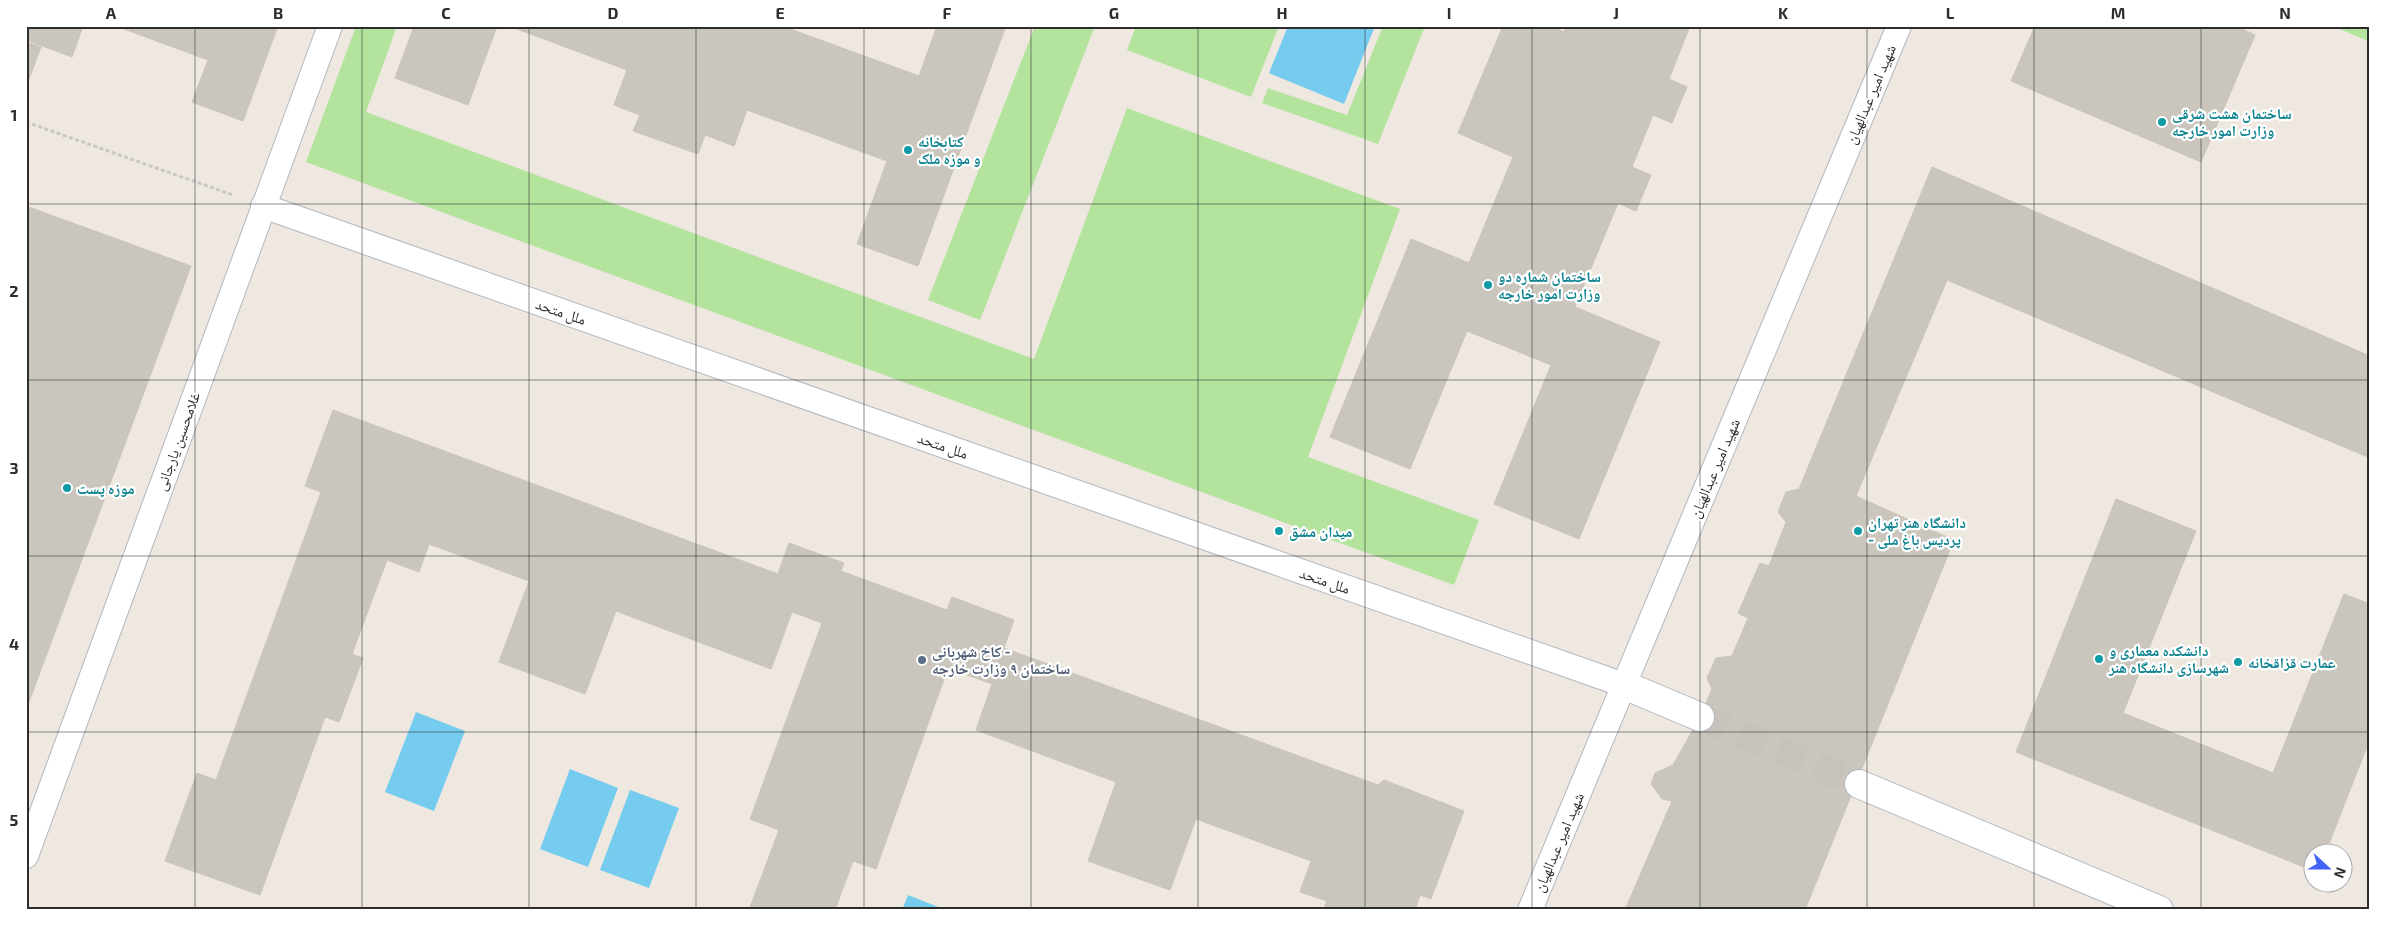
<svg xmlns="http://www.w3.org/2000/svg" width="2396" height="936" font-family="'Exo 2','Noto Naskh Arabic',sans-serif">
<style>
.green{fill:#b4e39e}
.water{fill:#75ccee}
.building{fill:#cac6be;stroke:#cac4b9}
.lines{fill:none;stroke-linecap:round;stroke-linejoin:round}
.street-tunnel{stroke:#c7c3bc;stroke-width:28;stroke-dasharray:28 14;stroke-linecap:butt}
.lane-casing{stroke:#b3b6c0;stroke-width:26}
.street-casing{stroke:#b3b6c0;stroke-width:30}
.path{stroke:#c8c8c8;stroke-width:3;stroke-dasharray:4 2.5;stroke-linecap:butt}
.lane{stroke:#fff;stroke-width:24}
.street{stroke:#fff;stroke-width:28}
.grid{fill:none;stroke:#2d2d2d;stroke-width:1;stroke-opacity:0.55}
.culture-dot{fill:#0f9aa8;stroke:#fff;stroke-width:2}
.service-dot{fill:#5c6f8a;stroke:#fff;stroke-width:2}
.labels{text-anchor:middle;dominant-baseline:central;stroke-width:4.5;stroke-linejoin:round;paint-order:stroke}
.street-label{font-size:15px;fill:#2d2d2d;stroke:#fff}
.culture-label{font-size:15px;font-weight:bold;fill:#0d838f;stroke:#fff;text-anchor:start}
.service-label{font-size:15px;font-weight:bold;fill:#4e5e75;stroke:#fff;text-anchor:start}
.neatline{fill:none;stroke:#2d2d2d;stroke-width:2}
.grid-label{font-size:16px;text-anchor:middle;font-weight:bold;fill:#2d2d2d}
</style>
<rect width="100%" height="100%" fill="#eee8e0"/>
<g class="green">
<path d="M356 26H397L366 112 1034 359 1127 108 1400 209 1308 457 1479 520 1454 585 306 162Z"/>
<path d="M1035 26H1095L980 320 928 300Z"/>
<path d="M1136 26H1279L1251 97 1127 50Z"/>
<path d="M1383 26H1425L1378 144 1262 103 1268 88 1347 115Z"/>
<path d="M2333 26H2370V42Z"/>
</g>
<g class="water">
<path d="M1288 26H1375L1344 104 1269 73Z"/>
<path d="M416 712 465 731 434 811 385 792Z"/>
<path d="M570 769 618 788 588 867 540 849Z"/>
<path d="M630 790 679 808 649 888 600 870Z"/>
<path d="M908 895 946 910H902Z"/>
</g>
<g class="building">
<path d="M26 26H83L72 57 26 40Z"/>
<path d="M116 26H278L243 121 192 102 208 60Z"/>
<path d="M414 26H497L468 105 395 78Z"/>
<path d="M509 26H782L919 76 937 26H1006L918 266 857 244 887 161 747 110 734 146 705 135 698 154 633 131 640 115 614 105 627 70Z"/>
<path d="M1503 26H1550L1564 32 1566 26H1690L1669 79 1687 87 1672 123 1653 115 1632 167 1651 175 1636 211 1618 203 1575 307 1660 342 1579 539 1494 504 1551 365 1467 331 1410 469 1330 437 1411 239 1469 263 1513 157 1458 133Z"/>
<path d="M2035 26H2236L2255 35 2201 162 2011 81Z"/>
<path d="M26 42 41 47 26 87Z"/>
<path d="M1932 167 2370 356V458L1947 280 1856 496 1954 540 1805 910H1625L1672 801 1662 799 1651 784 1655 773 1673 765 1700 717 1712 689 1707 678 1716 658 1732 656 1748 618 1738 613 1760 563 1769 566 1786 522 1778 512 1786 492 1799 489Z"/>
<path d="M26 206 191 266 26 710Z"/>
<path d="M333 410 778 574 789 543 844 563 841 571 947 610 952 597 1014 620 1004 648 1378 785 1384 780 1464 811 1431 899 1420 895 1415 910H1323L1327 901 1300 892 1311 861 1196 819 1170 890 1088 861 1116 782 976 730 992 684 948 668 876 869 853 861 835 910H749L779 830 750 819 822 623 792 612 771 669 616 611 585 694 499 662 529 581 429 544 419 572 387 560 352 654 363 658 339 722 325 717 260 895 165 861 197 773 216 780 321 492 305 486Z"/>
<path d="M2116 499 2196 531 2123 713 2273 773 2344 594 2370 604V739L2325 854H2314V871L2016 752Z"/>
</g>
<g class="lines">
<path class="street-tunnel" d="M1700 717 1859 784"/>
<g class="lane-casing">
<g id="lane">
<path d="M263 206 1624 685"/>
<path d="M26 856 330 26"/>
<path d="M1530 910 1899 26"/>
</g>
</g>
<g class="street-casing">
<g id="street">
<path d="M1624 685 1700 717"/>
<path d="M1859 784 2159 910"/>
</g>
</g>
<path class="path" d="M26 122 233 195"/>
<use href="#lane" class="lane"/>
<use href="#street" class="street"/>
</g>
<path class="grid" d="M195 26V910M362 26V910M529 26V910M696 26V910M864 26V910M1031 26V910M1198 26V910M1365 26V910M1532 26V910M1700 26V910M1867 26V910M2034 26V910M2201 26V910M26 204H2370M26 380H2370M26 556H2370M26 732H2370"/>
<g class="culture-dot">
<circle cx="2162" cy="122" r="5"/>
<circle cx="908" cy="150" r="5"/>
<circle cx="1488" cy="285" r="5"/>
<circle cx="67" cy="488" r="5"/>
<circle cx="1279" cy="531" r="5"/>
<circle cx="1858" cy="531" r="5"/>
<circle cx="2099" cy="659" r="5"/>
<circle cx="2238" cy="662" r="5"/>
</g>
<circle class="service-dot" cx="922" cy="660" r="5"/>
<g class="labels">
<g class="street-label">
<text transform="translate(1870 94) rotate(-67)">شهید امیر عبدالهیان</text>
<text transform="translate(561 311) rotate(19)">ملل متحد</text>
<text transform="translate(177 441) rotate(-70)">غلامحسین یارجانی</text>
<text transform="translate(943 445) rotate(19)">ملل متحد</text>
<text transform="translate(1714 468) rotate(-67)">شهید امیر عبدالهیان</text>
<text transform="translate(1325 580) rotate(19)">ملل متحد</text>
<text transform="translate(1558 842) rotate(-67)">شهید امیر عبدالهیان</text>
</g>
<g class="culture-label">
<text x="2172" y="113">ساختمان هشت شرقی<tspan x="2172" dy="17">وزارت امور خارجه</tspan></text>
<text x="918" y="141">کتابخانه<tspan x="918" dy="17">و موزه ملک</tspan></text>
<text x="1498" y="276">ساختمان شماره دو<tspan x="1498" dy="17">وزارت امور خارجه</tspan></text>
<text x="77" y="488">موزه پست</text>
<text x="1868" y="522">دانشگاه هنر تهران<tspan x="1868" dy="17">- پردیس باغ ملی</tspan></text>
<text x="1289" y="531">میدان مشق</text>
<text x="2109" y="650">دانشکده معماری و<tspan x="2109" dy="17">شهرسازی دانشگاه هنر</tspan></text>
<text x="2248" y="662">عمارت قزاقخانه</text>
</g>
<g class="service-label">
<text x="932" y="651">کاخ شهربانی -<tspan x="932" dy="17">ساختمان ۹ وزارت خارجه</tspan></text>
</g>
</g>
<rect width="2396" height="936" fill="none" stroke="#ffffff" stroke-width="55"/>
<g transform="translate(2328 868) rotate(111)"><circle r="24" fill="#ffffff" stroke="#ababab"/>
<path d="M0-4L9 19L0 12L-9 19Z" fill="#4363f8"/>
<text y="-8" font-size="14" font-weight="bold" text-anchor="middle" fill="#2d2d2d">N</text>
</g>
<rect x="28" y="28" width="2340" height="880" class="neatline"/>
<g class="grid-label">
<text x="111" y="19">A</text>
<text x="278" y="19">B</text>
<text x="446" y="19">C</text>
<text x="613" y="19">D</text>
<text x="780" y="19">E</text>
<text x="947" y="19">F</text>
<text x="1114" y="19">G</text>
<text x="1282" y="19">H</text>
<text x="1449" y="19">I</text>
<text x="1616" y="19">J</text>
<text x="1783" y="19">K</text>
<text x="1950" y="19">L</text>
<text x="2118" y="19">M</text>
<text x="2285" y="19">N</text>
<text x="14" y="121">1</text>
<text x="14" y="297">2</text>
<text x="14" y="474">3</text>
<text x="14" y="650">4</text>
<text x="14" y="826">5</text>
</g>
</svg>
